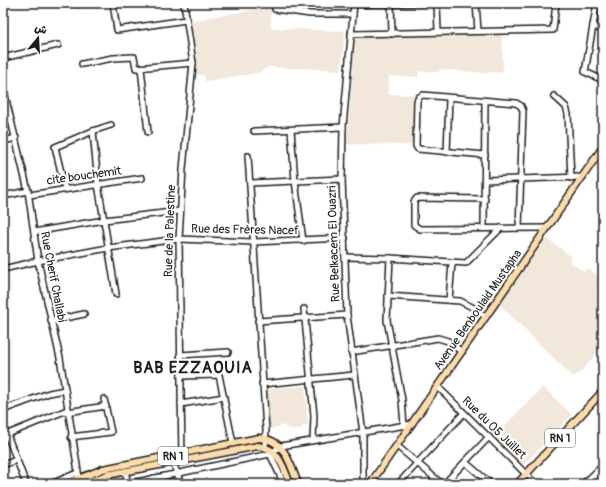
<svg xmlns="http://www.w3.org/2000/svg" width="606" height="487" font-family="Pangolin,'Playpen Sans Arabic',sans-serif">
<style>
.built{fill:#f1e7da}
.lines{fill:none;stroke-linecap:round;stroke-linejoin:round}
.minor-casing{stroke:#1c1c1c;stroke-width:8}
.major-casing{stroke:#1c1c1c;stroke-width:9}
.minor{stroke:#fff;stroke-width:5}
.major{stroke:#fcdcac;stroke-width:6}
.labels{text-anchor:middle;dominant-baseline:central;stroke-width:4;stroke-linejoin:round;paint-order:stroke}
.shield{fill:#fff;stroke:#606060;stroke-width:1}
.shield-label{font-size:11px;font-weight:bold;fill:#1c1c1c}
.street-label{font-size:12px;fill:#1c1c1c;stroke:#fff}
.district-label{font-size:16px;font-weight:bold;letter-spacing:1px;fill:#1c1c1c;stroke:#fff}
</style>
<rect width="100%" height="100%" fill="#fff"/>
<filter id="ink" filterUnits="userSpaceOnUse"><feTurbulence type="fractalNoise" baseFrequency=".025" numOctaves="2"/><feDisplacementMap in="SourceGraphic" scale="8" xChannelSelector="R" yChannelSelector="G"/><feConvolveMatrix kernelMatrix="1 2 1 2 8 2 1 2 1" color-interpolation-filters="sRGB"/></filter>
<g filter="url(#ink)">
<g class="built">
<path d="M271 7V28L345 31 341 70 269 67 257 73 205 81 204 75H196L189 21Z"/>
<path d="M502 32 503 72 482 73 439 69V72L419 71 418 77 389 76 388 94 415 95 413 145 347 144 355 36Z"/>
<path d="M546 238 572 257 569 261 584 272 587 268 603 280V288L596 296 603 303V345L581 372 573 377 500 305Z"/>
<path d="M305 386 308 425 302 426V428L292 430 291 428H286L285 425 270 429 267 389Z"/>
<path d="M543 387 572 415 523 465 494 437Z"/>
</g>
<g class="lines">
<g class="minor-casing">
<g id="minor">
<path d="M113 3 117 30 186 20"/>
<path d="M354 3 343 127 342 179 347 315 363 433V484"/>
<path d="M391 3 392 34"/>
<path d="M437 3 438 32"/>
<path d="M476 3 478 31"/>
<path d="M597 3 585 72 603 80"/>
<path d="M77 4 82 3"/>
<path d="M354 4 439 3"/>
<path d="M275 9 310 14H353"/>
<path d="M593 25 603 31"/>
<path d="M351 34 553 30 556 3"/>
<path d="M3 58 58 45"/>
<path d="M82 64 113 58 134 57 136 68 193 63"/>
<path d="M141 68 148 132"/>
<path d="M3 87 28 191 38 261 60 358 80 484"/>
<path d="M554 96 566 107 568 114 571 178"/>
<path d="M291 130 295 181 303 241"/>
<path d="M93 131 98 184 116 294"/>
<path d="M254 131 343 127"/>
<path d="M3 141 16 138"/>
<path d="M447 152 449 98"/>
<path d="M485 155 418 149 416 146 417 101 419 97 423 95 516 103 521 106 523 111 519 228"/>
<path d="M248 156 266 430 265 447"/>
<path d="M485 180 583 177"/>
<path d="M250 183 342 179"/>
<path d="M65 189 55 147 93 131 111 125"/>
<path d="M29 195 142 178"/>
<path d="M3 196 28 191"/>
<path d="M485 199 417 198 414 202V225L420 229 547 228"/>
<path d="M484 228 485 101"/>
<path d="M34 232 104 220 180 211"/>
<path d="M345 257 390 258 387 320 402 400 404 426"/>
<path d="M390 258 466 263 501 228"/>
<path d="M3 269 38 261 108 248 179 239 253 242 345 238"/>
<path d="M388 296 460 301 472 307 486 317"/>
<path d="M449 300 452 263"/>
<path d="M304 309 314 416 313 440"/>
<path d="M51 321 84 314"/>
<path d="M258 321 347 315"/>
<path d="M351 352 438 338 448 341 462 352"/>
<path d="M180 355 228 352"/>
<path d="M181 376 219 375 233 443"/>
<path d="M262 384 354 375"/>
<path d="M438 387 536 484"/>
<path d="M181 404 224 397"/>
<path d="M3 410 49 393 65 390"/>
<path d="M67 412 106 406"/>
<path d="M3 424 26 484"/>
<path d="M3 436 67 410"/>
<path d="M71 437 111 432 104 399"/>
<path d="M397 446 442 484"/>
<path d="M270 454 284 484"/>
<path d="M172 459 181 484"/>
<path d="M182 461 179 239 183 169 193 63 184 3"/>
<path d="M465 462 489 437"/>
<path d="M3 465 16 460"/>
<path d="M125 471 128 484"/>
<path d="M592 476 603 465"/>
<path d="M154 478 155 484"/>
<path d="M51 484 77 473"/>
<path d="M127 484 270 454 281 446 412 424"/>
<path d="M398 484 464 413"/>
<path d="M444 484 465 462 491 484"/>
<path d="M583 484 592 476 600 484"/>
</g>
</g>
<g class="major-casing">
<g id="major">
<path d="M66 484 103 469 259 438C285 439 290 464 298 484"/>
<path d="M83 484 107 475 258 446C279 448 283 467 290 484"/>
<path d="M370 484 603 147"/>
<path d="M517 484 603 391"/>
</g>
</g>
<use href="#minor" class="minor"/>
<use href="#major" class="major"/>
</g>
</g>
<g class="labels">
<g class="shield">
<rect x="545" y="429" width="30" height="18" rx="3"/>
<rect x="158" y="447" width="30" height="18" rx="3"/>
</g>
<g class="shield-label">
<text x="560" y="438">RN 1</text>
<text x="173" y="456">RN 1</text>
</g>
<g class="street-label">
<text transform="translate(84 176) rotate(-8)">cite bouchemit</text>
<text transform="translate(245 230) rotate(1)">Rue des Frères Nacef</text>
<text transform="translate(170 231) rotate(-88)">Rue de la Palestine</text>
<text transform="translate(334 244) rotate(-92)">Rue Belkacem El Ouazri</text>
<text transform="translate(53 277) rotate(79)">Rue Cherif Challabi</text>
<text transform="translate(478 310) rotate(-55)">Avenue Benboulaid Mustapha</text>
<text transform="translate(494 428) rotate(44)">Rue du 05 Juillet</text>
</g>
<g class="district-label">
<text x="193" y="368">BAB EZZAOUIA</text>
</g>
</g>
<rect width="606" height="487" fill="none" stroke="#fff" stroke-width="16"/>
<rect x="8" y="8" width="590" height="471" fill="none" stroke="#1c1c1c" stroke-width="1.5" filter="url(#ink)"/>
<g transform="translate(38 38) rotate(18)" stroke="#ffffff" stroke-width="3" paint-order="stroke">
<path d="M0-3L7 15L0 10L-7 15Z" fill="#1c1c1c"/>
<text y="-6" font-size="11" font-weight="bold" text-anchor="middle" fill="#1c1c1c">ش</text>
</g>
</svg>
